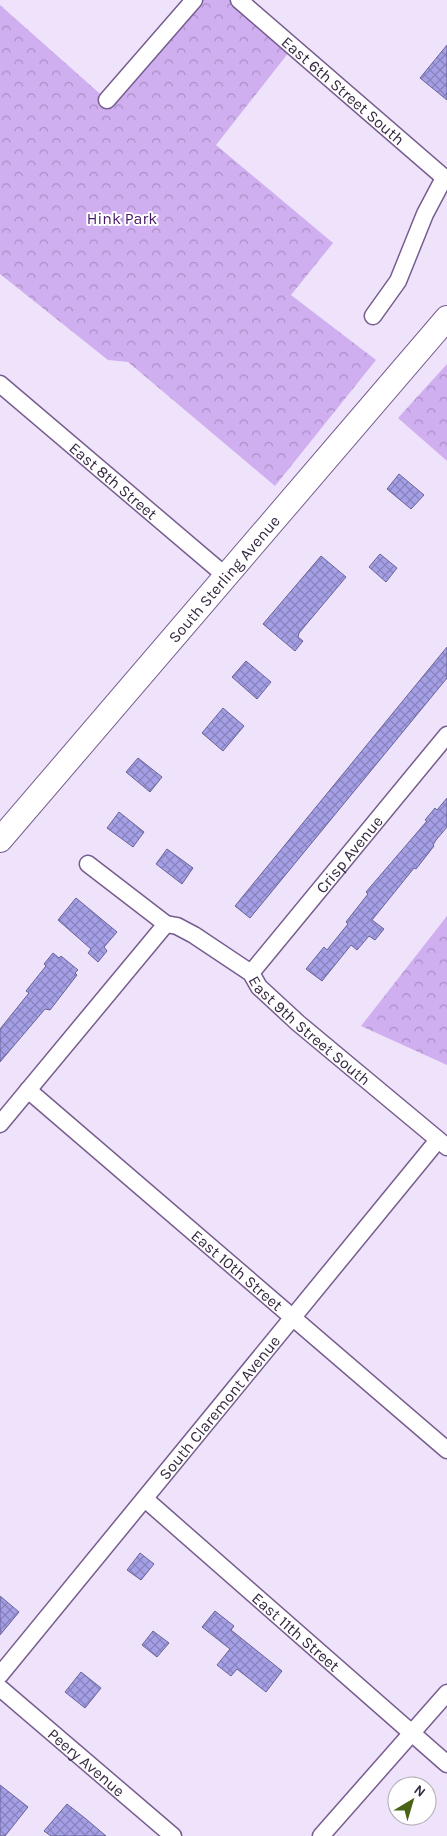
<svg xmlns="http://www.w3.org/2000/svg" width="447" height="1836" font-family="Karla,sans-serif">
<style>
.forest{fill:url(#forest-crowns)}
.building{fill:url(#building-cross-hatch);stroke:#686399}
.lines{fill:none;stroke-linecap:round;stroke-linejoin:round}
.street-casing{stroke:#775d90;stroke-width:19}
.secondary-casing{stroke:#775d90;stroke-width:26}
.street{stroke:#fff;stroke-width:16}
.secondary{stroke:#fff;stroke-width:24}
.labels{text-anchor:middle;dominant-baseline:central;stroke-width:4;stroke-linejoin:round;paint-order:stroke}
.street-label{font-size:16px;fill:#362a41;stroke:#fff}
.park-label{font-size:16px;fill:#461866;stroke:#fff}
</style>
<defs>
<pattern id="forest-crowns" width="20" height="18" patternUnits="userSpaceOnUse" patternTransform="scale(1.25)"><rect width="20" height="18" fill="#d0aff0"/><path d="M2 6a3 3 0 1 1 6 0M12 15a3 3 0 1 1 6 0" fill="none" stroke="#aa8fc4"/></pattern>
<pattern id="building-cross-hatch" width="8" height="8" patternUnits="userSpaceOnUse" patternTransform="scale(1.25)"><rect width="8" height="8" fill="#a59fe6"/><path d="M0 0l8 8M0 8l8-8" fill="none" stroke="#8782bc"/></pattern>
</defs>
<rect width="100%" height="100%" fill="#eee3fa"/>
<g class="forest">
<path d="M194 0H239L293 47 216 145 333 243 291 295 376 360 275 486 128 362 108 360 0 274V5L107 100Z"/>
<path d="M447 364V461L398 418Z"/>
<path d="M447 916V1065L361 1026Z"/>
</g>
<g class="building">
<path d="M447 45V100L420 78Z"/>
<path d="M399 474 424 495 411 509 387 489Z"/>
<path d="M380 554 397 568 386 582 369 567Z"/>
<path d="M321 556 346 577 299 633 298 637 303 641 295 651 263 624Z"/>
<path d="M447 647V678L250 918 235 906Z"/>
<path d="M246 661 271 682 257 699 232 677Z"/>
<path d="M223 708 244 726 223 751 202 733Z"/>
<path d="M138 758 162 777 150 792 126 772Z"/>
<path d="M447 798V827L436 840 433 845 434 846 416 869 414 868 372 920 384 929 375 940 369 936 357 950 351 945 322 981 306 969 324 947 327 950 348 924 346 922 368 894 366 892 427 821 425 820 435 808 437 810Z"/>
<path d="M119 812 144 832 133 847 107 828Z"/>
<path d="M167 849 193 868 182 884 156 864Z"/>
<path d="M76 898 117 932 104 947 107 951 98 962 88 953 91 949 58 920Z"/>
<path d="M53 953 59 958 61 956 78 970 75 973 77 975 50 1010 45 1009 0 1062V1029L29 993 26 991 46 966 44 964Z"/>
<path d="M140 1553 154 1564 141 1580 127 1570Z"/>
<path d="M0 1596 19 1612 0 1635Z"/>
<path d="M215 1611 234 1626 231 1630 282 1671 266 1692 237 1669 231 1676 217 1665 230 1649 202 1627Z"/>
<path d="M153 1631 169 1643 157 1657 142 1645Z"/>
<path d="M81 1672 101 1688 85 1708 65 1692Z"/>
<path d="M0 1785 28 1807 5 1836H0Z"/>
<path d="M67 1804 86 1819 106 1836H51L44 1831Z"/>
</g>
<g class="lines">
<g class="street-casing">
<g id="street">
<path id="s1" d="M239 0 447 180"/>
<path d="M107 100 194 0"/>
<path d="M373 316 398 281 425 214 444 178"/>
<path id="s2" d="M0 384 227 577"/>
<path id="s3" d="M88 864 166 924 177 926 194 935 251 973 259 987 298 1023 447 1147"/>
<path id="s4" d="M251 973 447 735"/>
<path id="s5" d="M28 1090 447 1450"/>
<path d="M0 1124 166 924"/>
<path id="s6" d="M145 1499 447 1764"/>
<path id="s7" d="M0 1675 438 1140"/>
<path id="s8" d="M0 1688 173 1836"/>
<path d="M321 1836 447 1693"/>
</g>
</g>
<g class="secondary-casing">
<g id="secondary">
<path id="s9" d="M0 840 447 318"/>
</g>
</g>
<use href="#street" class="street"/>
<use href="#secondary" class="secondary"/>
</g>
<g class="labels">
<g class="street-label">
<text stroke="none"><textPath href="#s1" startOffset="138">East 6th Street South</textPath></text>
<text stroke="none"><textPath href="#s2" startOffset="149">East 8th Street</textPath></text>
<text stroke="none"><textPath href="#s9" startOffset="344">South Sterling Avenue</textPath></text>
<text stroke="none"><textPath href="#s4" startOffset="154">Crisp Avenue</textPath></text>
<text stroke="none"><textPath href="#s3" startOffset="280">East 9th Street South</textPath></text>
<text stroke="none"><textPath href="#s5" startOffset="276">East 10th Street</textPath></text>
<text stroke="none"><textPath href="#s7" startOffset="346">South Claremont Avenue</textPath></text>
<text stroke="none"><textPath href="#s6" startOffset="201">East 11th Street</textPath></text>
<text stroke="none"><textPath href="#s8" startOffset="114">Peery Avenue</textPath></text>
</g>
<g class="park-label">
<text x="122" y="218">Hink Park</text>
</g>
</g>
<g transform="translate(412 1801) rotate(38)"><circle r="24" fill="#ffffff" stroke="#afaab3"/>
<path d="M0-4L9 19L0 12L-9 19Z" fill="#496416"/>
<text y="-8" font-size="14" font-weight="bold" text-anchor="middle" fill="#362a41">N</text>
</g>
</svg>
